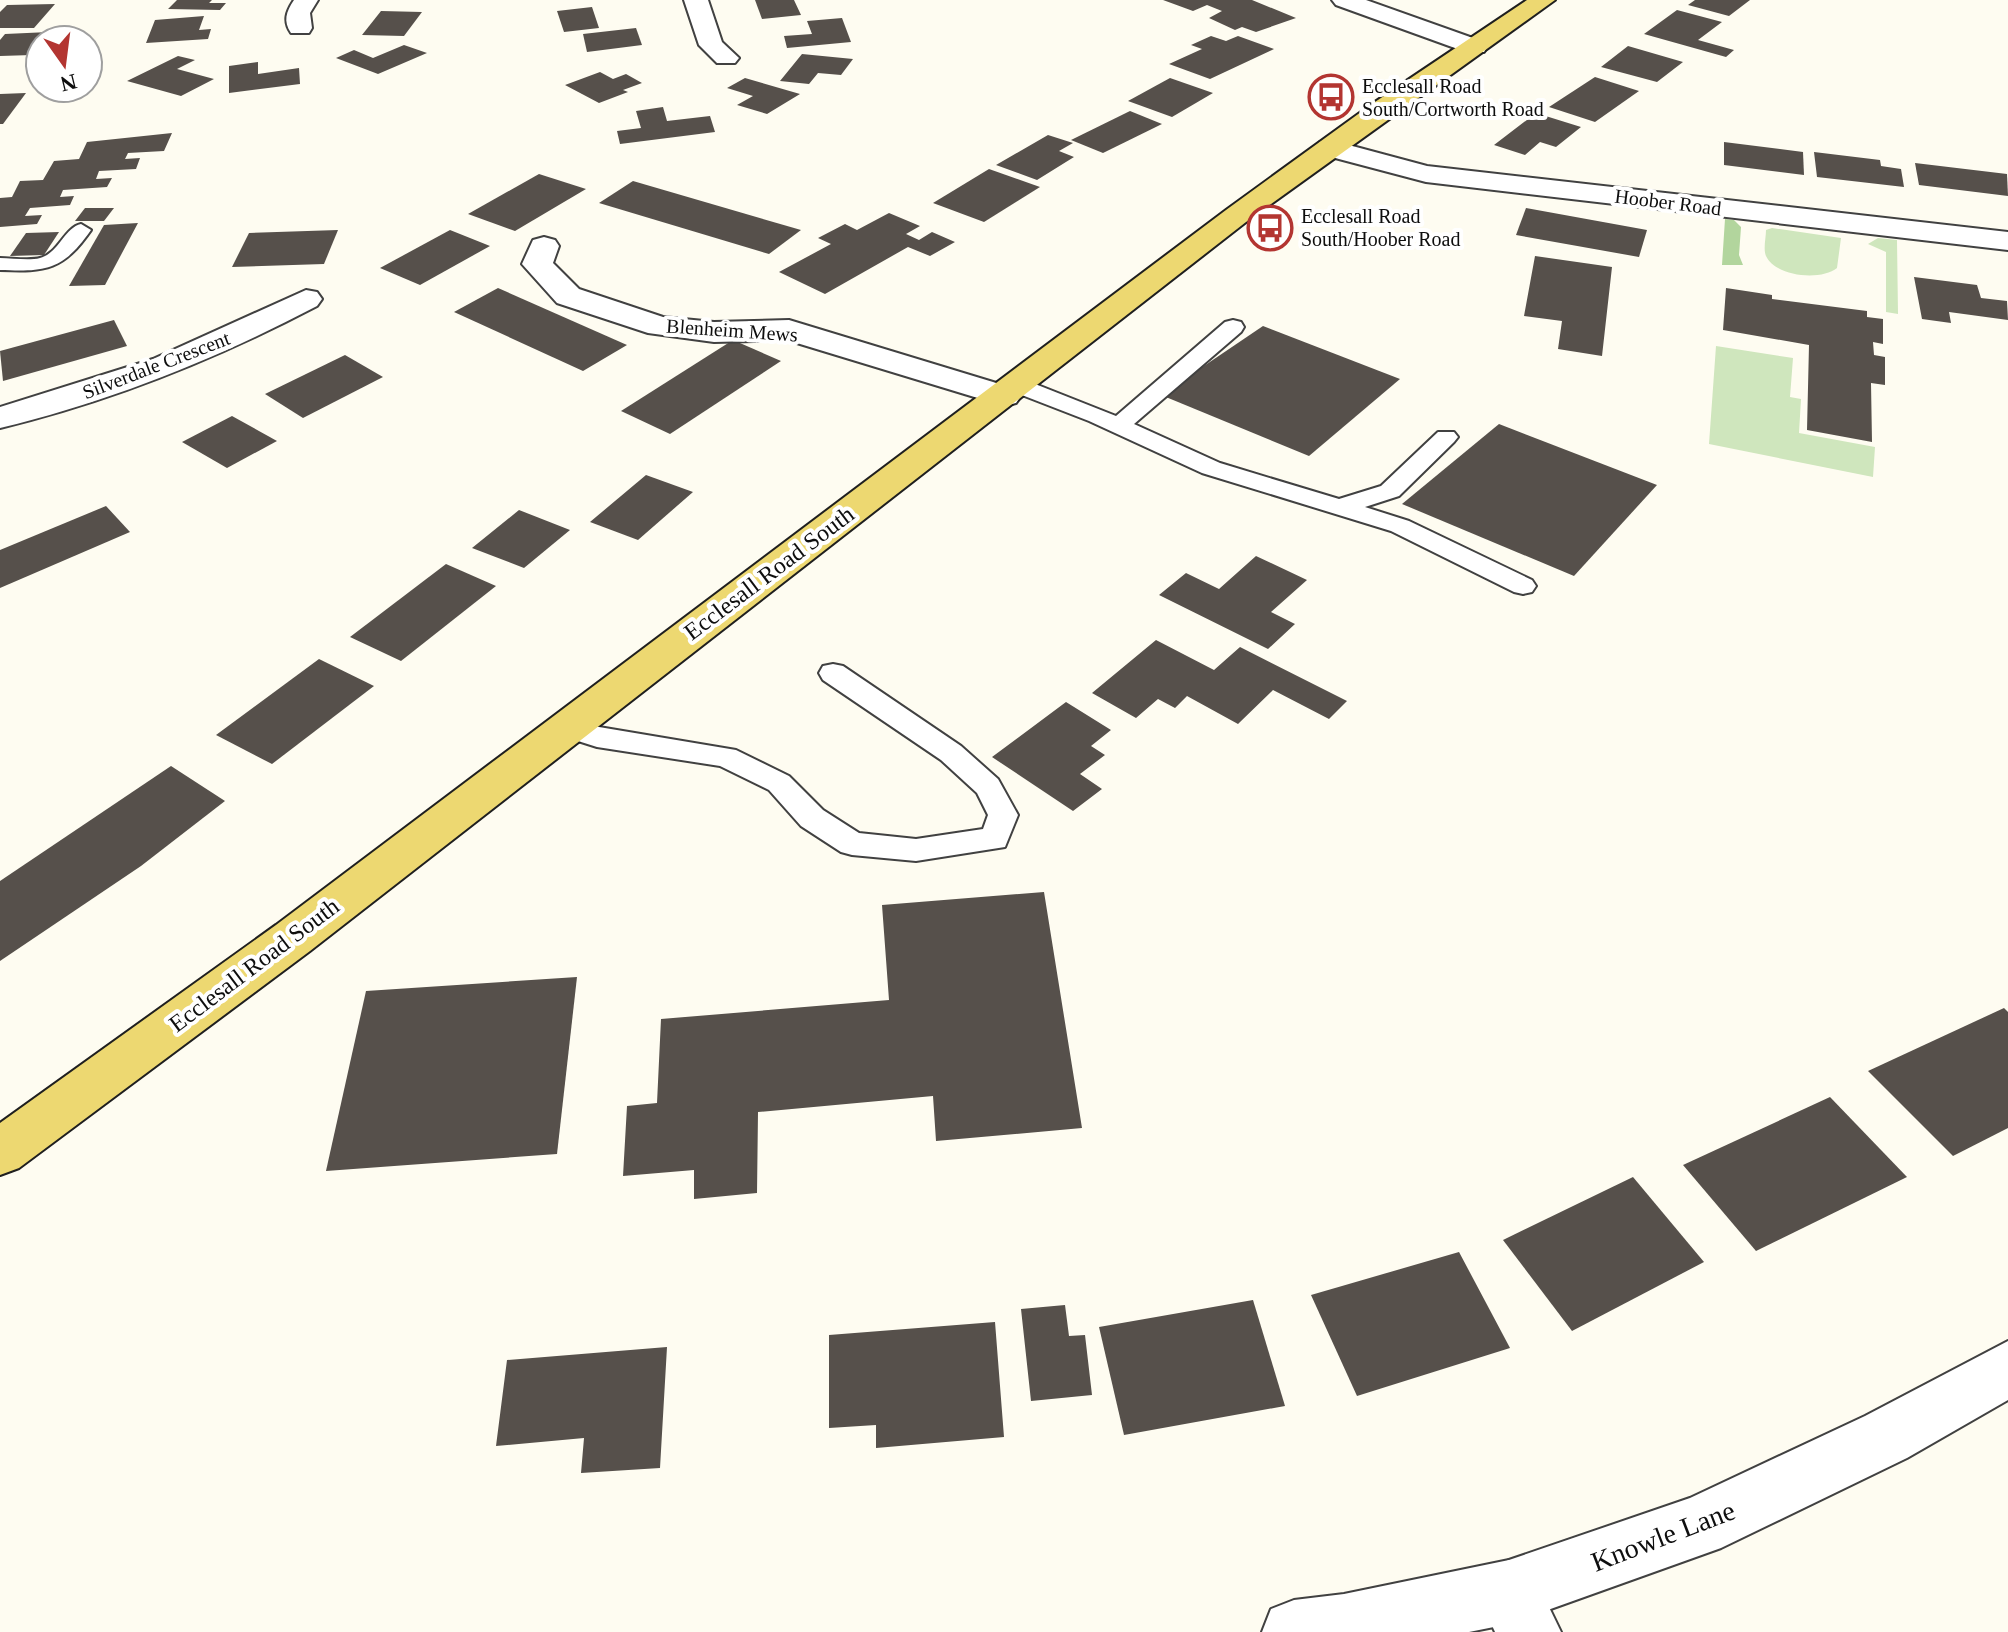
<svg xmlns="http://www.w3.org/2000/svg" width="2008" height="1632" font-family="Georgia,serif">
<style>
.green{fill:#cfe6bd}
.forest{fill:#b2d59d}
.building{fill:#56504b}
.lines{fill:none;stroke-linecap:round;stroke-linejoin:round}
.service-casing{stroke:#414141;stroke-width:4}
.minor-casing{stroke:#414141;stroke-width:4}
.tertiary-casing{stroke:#414141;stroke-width:4}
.primary-casing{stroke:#1f1f1f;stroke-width:4}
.service{fill:#fff;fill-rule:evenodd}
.minor{fill:#fff;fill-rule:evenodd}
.tertiary{fill:#fff;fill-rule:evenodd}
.primary{fill:#edd871;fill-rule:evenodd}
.labels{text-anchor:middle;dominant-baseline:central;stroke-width:8;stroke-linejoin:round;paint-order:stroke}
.far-poi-label{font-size:20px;fill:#0e0e0e;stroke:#fff;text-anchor:start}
.far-street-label{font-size:20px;fill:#0e0e0e;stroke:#fff}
.street-label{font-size:24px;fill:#0e0e0e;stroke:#fff}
.near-street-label{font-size:28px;fill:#0e0e0e;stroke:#fff}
</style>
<rect width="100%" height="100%" fill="#fefcf1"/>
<g class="green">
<path d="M1772 228 1841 238 1837 268C1821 281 1776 277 1766 256 1763 249 1766 238 1766 230Z"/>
<path d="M1878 238 1897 240 1898 314 1886 312V252L1868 244Z"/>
<path d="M1716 346 1793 358 1790 397 1801 399 1799 433 1875 447 1873 477 1709 444Z"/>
</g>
<path class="forest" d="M1725 219 1734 220 1741 227 1739 255 1743 265H1722Z"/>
<g class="building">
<path d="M177 0H212L209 3H226L220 10 168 9Z"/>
<path d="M755 0H794L801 15 762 19Z"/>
<path d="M1163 0H1252L1296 18 1256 32 1242 27 1235 30 1209 18 1222 11 1207 5 1193 11Z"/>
<path d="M1695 0H1750L1729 16 1688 5Z"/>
<path d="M55 4 34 28H0V12L7 5Z"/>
<path d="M592 7 599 28 564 32 557 11Z"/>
<path d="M1677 10 1722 22 1698 40 1734 50 1726 57 1644 34Z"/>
<path d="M381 11 422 12 404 36 362 35Z"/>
<path d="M204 16 199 30 211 29 208 39 146 43 155 20Z"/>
<path d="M842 18 851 42 787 48 784 36 812 34 807 21Z"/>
<path d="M636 28 642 45 587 52 583 34Z"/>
<path d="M49 32 32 55 0 56V40L5 34Z"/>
<path d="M1211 36 1226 41 1238 36 1274 49 1210 79 1169 64 1202 49 1191 45Z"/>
<path d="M404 45 427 53 378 74 336 58 354 50 373 58Z"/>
<path d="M1628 46 1683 62 1657 82 1601 67Z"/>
<path d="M802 54 853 59 841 75 818 73 809 84 780 81Z"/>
<path d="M178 56 195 60 177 69 214 79 181 96 127 81Z"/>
<path d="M258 62V74L299 68 300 84 229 93V66Z"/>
<path d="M600 72 613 79 626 74 642 83 623 90 628 92 599 103 565 85Z"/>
<path d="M1595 77 1639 91 1595 122 1549 107Z"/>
<path d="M745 78 800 94 767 114 737 105 753 96 727 88Z"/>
<path d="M1170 78 1213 93 1172 117 1128 101Z"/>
<path d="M26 93 3 124H0V94Z"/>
<path d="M663 107 667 121 710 116 715 132 620 144 617 131 641 128 636 111Z"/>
<path d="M1130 111 1162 124 1103 153 1071 140Z"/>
<path d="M1536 113 1581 127 1556 147 1540 142 1525 155 1494 145Z"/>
<path d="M172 133 164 151 128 153 125 159 140 158 136 169 99 171 96 179 112 178 107 187 63 190 60 197 74 196 70 205 30 208 25 216 42 215 37 224 0 227V198L12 197 20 181 43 180 54 161 79 159 87 142Z"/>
<path d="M1048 135 1073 143 1059 151 1074 157 1037 180 996 165Z"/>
<path d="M1724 142 1803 152 1804 175 1724 165Z"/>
<path d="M1814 152 1880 160 1881 166 1901 169 1904 187 1817 177Z"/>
<path d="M1915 163 2007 174 2008 196 1919 185Z"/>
<path d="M989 169 1040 187 984 222 933 203Z"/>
<path d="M539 174 586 189 515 231 468 214Z"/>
<path d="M633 181 801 230 769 254 599 203Z"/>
<path d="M85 208H114L104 221H75Z"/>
<path d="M1526 208 1647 230 1639 257 1516 235Z"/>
<path d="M889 213 920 226 906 234 919 240 932 232 955 242 930 256 908 247 825 294 779 272 831 244 818 238 845 224 857 230Z"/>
<path d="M138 223 105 285 69 286 104 225Z"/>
<path d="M338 230 324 264 232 267 249 233Z"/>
<path d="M450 230 490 246 420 285 380 268Z"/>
<path d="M59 232 44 255 10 256 26 233Z"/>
<path d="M1535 256 1612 267 1602 356 1558 349 1562 321 1524 316Z"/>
<path d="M1914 277 1977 285 1981 298 2007 301 2008 320 1949 312 1951 323 1922 319Z"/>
<path d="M498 288 627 345 583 371 454 312Z"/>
<path d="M1726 288 1772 295V299L1867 311V317L1883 319V344L1873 342 1874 355 1885 357V385L1871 383 1872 442 1807 430 1809 345 1723 330Z"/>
<path d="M114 320 127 346 3 381 0 351Z"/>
<path d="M1263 326 1400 379 1309 456 1161 395Z"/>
<path d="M733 340 781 361 670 434 621 411Z"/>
<path d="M345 355 383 377 303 418 265 394Z"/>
<path d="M232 416 277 441 227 468 182 442Z"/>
<path d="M1499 424 1657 485 1574 576 1402 504Z"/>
<path d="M646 475 693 492 638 540 590 522Z"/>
<path d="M106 506 130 532 0 588V550Z"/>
<path d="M519 510 570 530 524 568 472 548Z"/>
<path d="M1256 556 1307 580 1271 612 1295 624 1268 649 1159 595 1186 573 1219 589Z"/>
<path d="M446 564 496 586 401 661 350 637Z"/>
<path d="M1156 640 1214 670 1240 647 1347 701 1329 719 1273 690 1238 724 1187 696 1175 708 1158 699 1136 718 1092 693Z"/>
<path d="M319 659 374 686 272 764 216 735Z"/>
<path d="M1066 702 1111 730 1091 746 1105 755 1080 774 1102 789 1073 811 992 757Z"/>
<path d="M171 766 225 801 141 866 0 961V881Z"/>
<path d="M1044 892 1082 1128 936 1141 933 1096 758 1112 757 1193 694 1199V1170L623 1176 627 1106 657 1103 661 1019 889 1000 882 905Z"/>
<path d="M577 977 557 1154 326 1171 366 991Z"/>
<path d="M2004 1008 2008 1012V1128L1953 1156 1868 1071Z"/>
<path d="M1830 1097 1907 1177 1756 1251 1683 1165Z"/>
<path d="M1633 1177 1704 1262 1572 1331 1503 1240Z"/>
<path d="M1459 1252 1510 1348 1357 1396 1311 1295Z"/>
<path d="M1253 1300 1285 1406 1124 1435 1099 1327Z"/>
<path d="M1065 1305 1069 1336 1085 1335 1092 1395 1031 1401 1021 1309Z"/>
<path d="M995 1322 1004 1437 876 1448V1425L829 1428V1335Z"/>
<path d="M667 1347 660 1468 581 1473 584 1438 496 1446 507 1360Z"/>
</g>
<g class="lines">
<g class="service-casing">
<g id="service">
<path d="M81 224 91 230C63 270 47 272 0 270V258C12 258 29 261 40 258 59 253 64 228 81 224Z"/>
<path d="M1233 320 1241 322 1244 327 1241 332 1134 424 1220 463 1339 499 1381 486 1438 432H1454L1458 437 1454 442 1399 496 1365 507 1409 521 1532 580 1536 586 1532 592 1523 594 1514 592 1391 531 1202 473 1089 421 1009 390 1006 385 1009 380H1025L1116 416 1225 322Z"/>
<path d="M833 664 843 666 961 746 998 779 1018 815 1005 847 916 861 852 855 841 852 801 826 769 790 720 766 597 747 556 734 552 727 556 720 566 717 599 727 736 750 789 776 823 810 859 833 916 839 983 829 988 815 977 793 941 760 823 680 819 673 823 666Z"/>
</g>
</g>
<g class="minor-casing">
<g id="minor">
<path d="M294 0H318L310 13 312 28 309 33H291C283 21 286 12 294 0Z"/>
<path d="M684 0H708L722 42 739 58 735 63H717L699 45Z"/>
<path d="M1332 0H1366L1484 42 1487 47 1484 52H1466L1336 5Z"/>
<path d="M1330 140 1427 166 2008 232V250L1426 182 1320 154 1316 148 1320 142Z"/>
<path d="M544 237 555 240 559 246 553 263 579 289 663 317 714 322 789 320 1016 389 1021 396 1016 403 1004 406 787 340 714 342 648 333 557 303 522 264 533 240Z"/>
<path d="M306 290 317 292 322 299 317 306C216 359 112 401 0 428V407L153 359Z"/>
<path d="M1509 1560 1531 1570 1561 1632H1495L1477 1592 1487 1570Z"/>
</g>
</g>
<g class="tertiary-casing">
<path id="tertiary" d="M2008 1341V1400L1907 1458 1721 1548 1509 1624 1469 1632H1262L1271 1609 1294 1600 1344 1594 1509 1560 1690 1498 1865 1416Z"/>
</g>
<g class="primary-casing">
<path id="primary" d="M1527 0H1555L1246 222 310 951 19 1168 0 1175V1123L276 925 1226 210 1372 104Z"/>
</g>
<use href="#service" class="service"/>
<use href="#minor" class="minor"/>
<use href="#tertiary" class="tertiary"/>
<use href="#primary" class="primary"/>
</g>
<defs>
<g id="bus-ring" transform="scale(2.3)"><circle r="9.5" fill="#fff" stroke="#b33531" stroke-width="1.5"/><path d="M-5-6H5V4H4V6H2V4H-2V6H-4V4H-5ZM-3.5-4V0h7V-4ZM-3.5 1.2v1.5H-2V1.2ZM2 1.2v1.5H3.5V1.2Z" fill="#b33531"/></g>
</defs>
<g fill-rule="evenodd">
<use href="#bus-ring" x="1331" y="97"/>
<use href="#bus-ring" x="1270" y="228"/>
</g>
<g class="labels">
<g class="far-poi-label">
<text x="1362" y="86">Ecclesall Road<tspan x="1362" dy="23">South/Cortworth Road</tspan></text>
<text x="1301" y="216">Ecclesall Road<tspan x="1301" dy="23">South/Hoober Road</tspan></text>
</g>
<g class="far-street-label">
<text transform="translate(1668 202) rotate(7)">Hoober Road</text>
<text transform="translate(732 330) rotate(4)">Blenheim Mews</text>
<text transform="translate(156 365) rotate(-21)">Silverdale Crescent</text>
</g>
<g class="street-label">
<text transform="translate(769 573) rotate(-37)">Ecclesall Road South</text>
<text transform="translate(254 965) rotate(-37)">Ecclesall Road South</text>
</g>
<g class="near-street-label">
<text transform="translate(1663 1536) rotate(-21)">Knowle Lane</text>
</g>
</g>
<g transform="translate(64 64) rotate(166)"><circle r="38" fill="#ffffff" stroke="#9f9f9f" stroke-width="2"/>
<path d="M0-6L14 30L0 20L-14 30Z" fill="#b33531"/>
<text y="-12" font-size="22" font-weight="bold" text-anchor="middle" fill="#0e0e0e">N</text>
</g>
</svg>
